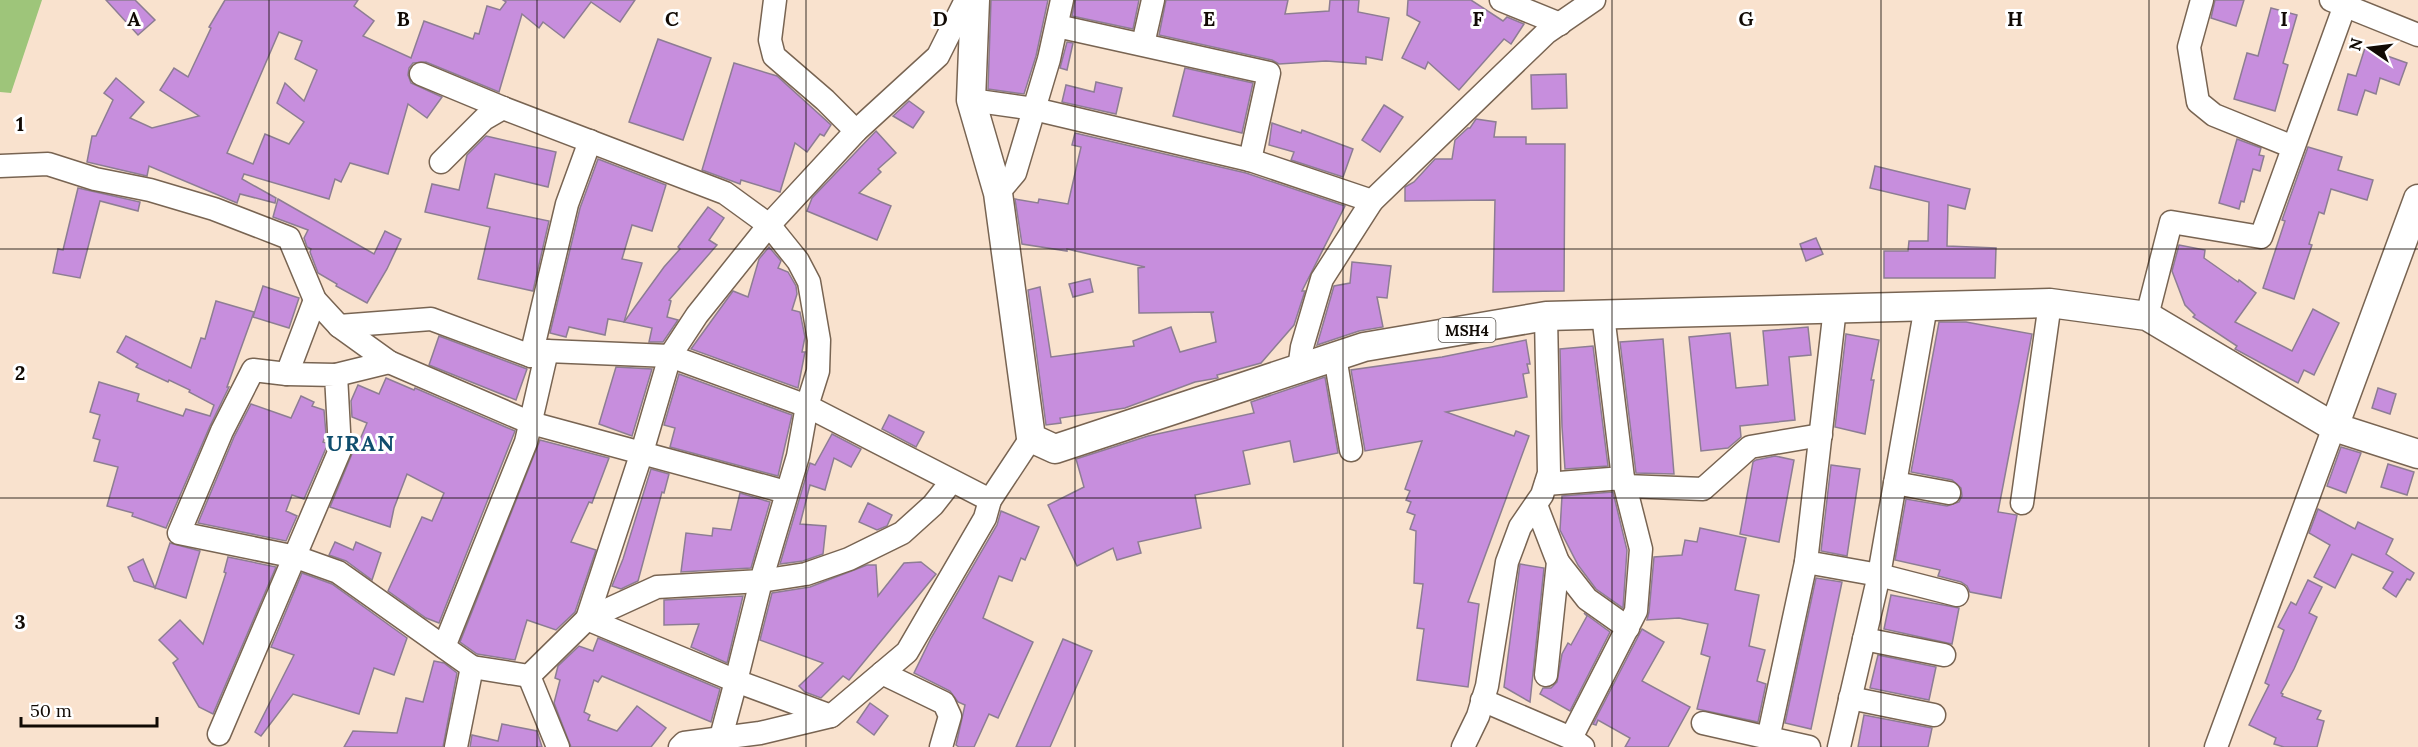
<svg xmlns="http://www.w3.org/2000/svg" width="2418" height="747" font-family="Lora,serif">
<style>
.green{fill:#9ec57a}
.building{fill:#c78edd;stroke:#8d7d93;stroke-width:1.5;fill-rule:evenodd}
.lines{fill:none;stroke-linecap:round;stroke-linejoin:round}
.minor-casing{stroke:#786452;stroke-width:25}
.major-casing{stroke:#786452;stroke-width:31}
.minor{stroke:#fff;stroke-width:22}
.major{stroke:#fff;stroke-width:28}
.grid{fill:none;stroke:#110a04;stroke-width:1.5;stroke-opacity:0.55}
.labels{text-anchor:middle;dominant-baseline:central;stroke-width:6;stroke-linejoin:round;paint-order:stroke}
.shield{fill:#fff;stroke:#58544f;stroke-width:1.5}
.shield-label{font-size:15px;font-weight:bold;fill:#110a04}
.district-label{font-size:22px;font-weight:bold;letter-spacing:1.5px;fill:#104e6e;stroke:#fff}
.grid-label{font-size:20px;text-anchor:middle;font-weight:bold;fill:#110a04;stroke:#fff;stroke-width:6;stroke-linejoin:round;paint-order:stroke}
</style>
<rect width="100%" height="100%" fill="#f9e2ce"/>
<path class="green" d="M0 0H42L11 93 0 92Z"/>
<g class="building">
<path d="M106 0H135L155 20 138 35Z"/>
<path d="M225 0H358L354 6 374 21 363 36 411 58 424 21 473 39 475 33 479 34 487 6 500 10 506 2 503 0H635L620 22 591 2 564 38 543 22 539 28 522 14 499 92 426 62 413 63 409 68 408 75 411 83 442 97 427 118 408 104 388 174 350 163 341 182 335 179 329 199 244 174 242 179 276 198 275 203 240 194 237 203 149 166 147 176 87 162 92 136H96L113 100 104 93 116 78 144 102 130 118 152 128 199 116 160 90 174 68 188 77 211 28 209 27ZM279 32 302 41 295 59 317 70 304 101 285 83 277 103 304 122 289 144 265 134 253 164 227 153Z"/>
<path d="M991 0H1048L1036 56 1024 94 988 89Z"/>
<path d="M1075 0H1139L1133 29 1072 16Z"/>
<path d="M1166 0H1288L1285 14 1329 11 1330 0H1359L1358 12 1389 18 1382 60 1366 57V64L1326 61 1279 64 1272 60 1159 35Z"/>
<path d="M1408 0H1471L1503 21 1507 17 1524 24 1511 44 1504 39 1459 90 1428 62 1425 69 1402 58 1420 22 1407 15Z"/>
<path d="M2215 0H2244L2236 26 2211 18Z"/>
<path d="M2271 8 2297 15 2283 63 2288 65 2275 111 2234 99 2247 53 2258 56Z"/>
<path d="M658 39 711 58 683 140 629 122Z"/>
<path d="M1067 42 1073 43 1067 70 1060 68Z"/>
<path d="M2365 48 2407 63 2399 85 2380 78 2376 94 2365 90 2357 115 2338 110 2348 74 2356 76Z"/>
<path d="M734 63 777 76 831 125 824 136 820 134 807 152 795 143 780 192 741 180 740 184 702 170Z"/>
<path d="M1185 68 1253 83 1242 133 1173 116Z"/>
<path d="M1566 74 1567 108 1532 109 1531 75Z"/>
<path d="M1096 82 1122 88 1116 114 1062 102 1066 85 1094 92Z"/>
<path d="M909 101 924 112 913 128 893 116Z"/>
<path d="M1384 105 1403 117 1380 152 1362 140Z"/>
<path d="M1476 119 1496 122 1494 137H1526V144H1565L1564 291 1493 292 1495 200 1405 201V187L1414 182 1435 159H1452L1455 140 1468 128H1470Z"/>
<path d="M1272 123 1301 133 1302 130 1353 149 1343 177 1291 160 1294 152 1269 145Z"/>
<path d="M876 131 896 153 878 169 881 172 859 193 891 206 877 240 807 211 812 198Z"/>
<path d="M1075 133 1246 173 1345 206 1302 291H1305L1294 325 1261 363 1217 375 1218 378 1195 382 1125 408 1060 418 1061 423 1046 425 1028 290 1040 287 1051 357 1134 346 1133 341 1171 327 1180 352 1216 342 1211 313 1214 312 1139 313 1138 268 1145 267 1067 249V251L1022 244 1015 199 1038 203 1039 199 1068 204 1081 147 1072 145Z"/>
<path d="M486 136 556 152 548 187 495 174 487 208 549 221 533 291 478 279 490 227 425 212 432 184 459 190 467 155Z"/>
<path d="M2237 139 2261 148 2259 155 2264 156 2260 171 2253 169 2244 202 2241 201 2239 209 2219 203Z"/>
<path d="M2308 147 2342 157 2338 170 2373 180 2367 200 2331 189 2324 214 2319 212 2309 244 2312 245 2294 299 2263 288 2285 221 2282 220Z"/>
<path d="M598 159 666 185 652 231 632 225 622 259 642 263 624 322 608 319 605 335 569 327 566 337 550 333 580 208Z"/>
<path d="M1875 166 1970 189 1965 209 1948 205 1947 246 1996 248 1995 278H1884V251H1908L1909 241H1928L1929 202 1870 188Z"/>
<path d="M78 188 140 202 138 211 100 201 80 278 53 273 58 249 63 250Z"/>
<path d="M278 199 374 254 385 231 401 239 387 269 367 303 336 286 337 284 318 273 310 252 311 249 307 247 304 238 308 230 273 217Z"/>
<path d="M708 207 724 218 709 240 717 245 669 300 671 301 667 317 678 320 663 342H649L652 328 624 322 664 267 680 249 678 247Z"/>
<path d="M1816 238 1823 254 1806 261 1800 244Z"/>
<path d="M2179 245 2205 250 2204 258 2238 282 2239 280 2256 293 2235 322 2292 351 2313 309 2339 323 2314 375 2304 370 2298 383 2235 349 2237 346 2193 317 2195 315 2185 305 2172 271Z"/>
<path d="M769 247 781 261 778 268 788 272 796 286 797 294 792 310 800 312 805 337 802 352H805L798 388 691 349 733 291 748 297 759 259Z"/>
<path d="M1352 262 1391 266 1387 298 1377 297 1383 327 1359 331 1317 345 1334 286 1350 283Z"/>
<path d="M1090 279 1093 292 1073 297 1069 284Z"/>
<path d="M263 286 299 298 289 328 253 317Z"/>
<path d="M216 301 254 312 227 387H229L210 426 166 528 132 516 133 513 107 506 118 467 94 461 100 440 93 438 100 415 90 412 99 382 139 394 137 401 183 416 186 409 210 416 214 405 189 392 190 390 169 380 168 382 136 367 138 364 117 352 126 336 191 368 201 338 205 339Z"/>
<path d="M1939 322H1966L2032 334 1998 512 2017 515 2001 598 1970 592 1967 586 1961 582 1938 576 1940 570 1895 560 1906 499 1947 506 1959 502 1962 496 1961 488 1952 480 1911 472Z"/>
<path d="M1808 327 1811 355 1789 357 1795 420 1740 426 1741 437 1728 448 1701 451 1689 337 1730 333 1736 388 1768 385 1763 331Z"/>
<path d="M1846 334 1879 340 1871 380H1874L1865 434 1835 427Z"/>
<path d="M439 336 527 369 516 400 429 365Z"/>
<path d="M1663 339 1674 474 1636 473 1620 342Z"/>
<path d="M1526 340 1530 364H1527L1529 373 1523 374 1527 397 1446 412 1514 436 1516 431 1529 436 1468 602 1479 604 1468 687 1417 680 1424 629 1417 628 1423 584 1414 583 1416 531 1410 529 1415 515 1407 512 1411 502 1406 500 1410 491 1405 489 1422 441 1365 451 1351 370 1442 357Z"/>
<path d="M1593 346 1608 466 1565 469 1562 427 1560 349Z"/>
<path d="M616 367 652 369 632 436 599 424Z"/>
<path d="M679 374 792 415 778 476 670 447 675 428 664 425Z"/>
<path d="M1325 377 1338 453 1294 462 1290 441 1243 451 1250 484 1195 495 1201 528 1138 542 1141 553 1117 560 1113 548 1077 566 1048 505 1084 487 1076 459 1148 436 1254 413 1251 402Z"/>
<path d="M386 378 414 390 415 388 515 431 439 623 426 618 388 591 422 517 432 521 444 493 407 474 394 508 390 527 330 507 354 449H356L367 423 352 417 351 401 358 385 379 394Z"/>
<path d="M2378 388 2396 394 2390 414 2372 408Z"/>
<path d="M301 396 314 402 312 406 324 410 326 434 323 442 326 443V448L304 499 292 495 286 511 297 516 286 541 198 523 234 437 251 404 291 418Z"/>
<path d="M889 415 924 432 916 447 882 429Z"/>
<path d="M832 434 861 449 851 467 834 458 825 490 810 485 800 524 826 526 823 554 803 561 780 564 810 463 815 465Z"/>
<path d="M540 440 609 458 592 503 589 502 571 542 596 550 575 612 556 630 527 620 515 660 477 654 460 642Z"/>
<path d="M2341 447 2361 453 2346 493 2327 486Z"/>
<path d="M1775 456 1794 460 1779 542 1740 534 1753 462 1756 460Z"/>
<path d="M2388 464 2414 472 2407 495 2381 487Z"/>
<path d="M1831 465 1860 469 1847 556 1821 551Z"/>
<path d="M651 469 669 474 664 493 662 492 638 581 621 589 612 586 623 559Z"/>
<path d="M1613 492 1627 550 1623 608 1596 589 1578 565 1560 530 1562 496Z"/>
<path d="M740 493 770 502 751 568 681 572 686 533 712 536 713 528 731 530Z"/>
<path d="M868 503 892 515 887 526 877 530 859 522Z"/>
<path d="M2318 509 2355 529 2358 522 2393 539 2386 554 2414 573 2410 580 2407 579 2396 597 2383 588 2393 572 2352 554 2335 588 2314 577 2330 545 2309 533Z"/>
<path d="M1001 511 1039 527 1025 560 1021 558 1012 581 999 576 983 618 1033 642 998 718 989 714 974 747H959L956 745 965 705 958 702 950 691 914 673 931 638 997 525Z"/>
<path d="M1700 528 1746 538 1735 590 1759 595 1749 646 1765 650 1757 681 1766 684 1758 722 1697 709 1710 657 1701 654 1708 624 1679 618 1647 620 1649 612 1654 557 1682 555 1685 540 1697 542Z"/>
<path d="M335 542 353 550 356 542 381 553 372 580 346 561 329 555Z"/>
<path d="M170 543 200 551 186 598 134 581 128 567 143 559 155 588Z"/>
<path d="M228 557 276 567 213 714 199 707 173 663 178 659 159 640 180 620 203 644 226 573 224 572Z"/>
<path d="M921 562 936 574 849 680 843 676 821 698 805 692 799 686 823 663 760 640 772 593 810 587 867 565H876L878 596 904 563Z"/>
<path d="M1520 564 1544 568 1530 702 1504 687Z"/>
<path d="M302 573 332 584 407 638 394 675 374 668 359 714 293 694 261 736 255 732 294 655 271 647Z"/>
<path d="M1816 578 1842 582 1811 729 1785 723Z"/>
<path d="M2308 580 2322 587 2309 613 2317 617 2294 669 2281 693 2283 694 2282 696 2321 711 2317 719 2324 721 2317 747H2284L2274 744 2276 738 2249 725 2269 685 2265 683 2284 630 2278 627 2291 602 2296 605Z"/>
<path d="M1891 595 1959 608 1952 644 1884 629Z"/>
<path d="M743 596 727 663 691 647 699 624 664 625V600Z"/>
<path d="M1584 613 1610 632 1570 711 1540 694 1543 688H1551L1557 682 1562 654 1568 643 1571 645 1587 616Z"/>
<path d="M1642 629 1664 642 1642 681 1690 707 1668 747H1625L1630 738 1598 720 1596 725 1593 724Z"/>
<path d="M598 638 720 689 711 722 602 676 598 682 594 680 584 712 590 715 588 720 617 731 637 706 666 728 651 747H571L554 703 560 680 555 678 558 666 579 646 593 651Z"/>
<path d="M1063 639 1092 651 1050 747H1016Z"/>
<path d="M1878 655 1936 667 1929 700 1870 688Z"/>
<path d="M434 661 444 663 457 673 443 747H344L353 731 397 733 406 698 423 702Z"/>
<path d="M870 703 888 716 874 735 857 722Z"/>
<path d="M1864 715 1932 728 1928 747H1858Z"/>
<path d="M502 724 537 731 542 747H470L472 735 498 741Z"/>
</g>
<g class="lines">
<g class="minor-casing">
<g id="minor">
<path d="M775 0 770 40 774 56 825 100 856 131"/>
<path d="M1501 0 1560 24"/>
<path d="M2202 0 2189 47 2198 102 2214 115 2293 147"/>
<path d="M2331 0 2418 35"/>
<path d="M1057 26 1269 73 1250 160"/>
<path d="M1143 44 1153 0"/>
<path d="M421 74 503 108 725 193 769 225 798 261 809 282 819 340 818 371 807 406 798 456 761 581 657 587 587 619 529 676 472 667"/>
<path d="M971 100 1034 109 1250 160 1372 201 1546 33 1594 0"/>
<path d="M441 162 484 119 503 108"/>
<path d="M0 166 48 164 95 179 150 190 214 209 289 238 315 300 339 326 431 319 531 356 547 351 670 356 807 406 990 500"/>
<path d="M998 193 1015 173 1049 59 1062 0"/>
<path d="M315 300 287 374 253 370 222 431 179 533 296 557 338 572 472 667 456 747"/>
<path d="M1835 308 1806 562 1879 575 1957 595"/>
<path d="M2147 316 2171 222 2261 237 2345 5"/>
<path d="M339 326 389 362 531 423 786 492"/>
<path d="M531 356 567 204 590 141"/>
<path d="M1335 357 1351 450"/>
<path d="M1299 369 1302 347 1322 279 1372 201"/>
<path d="M336 375 389 362"/>
<path d="M1895 483 1949 493"/>
<path d="M1546 484 1623 478 1603 315"/>
<path d="M1625 486 1703 489 1750 447 1821 435"/>
<path d="M2022 503 2050 303"/>
<path d="M1536 505 1558 562 1546 675"/>
<path d="M1558 562 1587 599 1628 628"/>
<path d="M1864 639 1944 655"/>
<path d="M444 647 526 442 547 351"/>
<path d="M882 673 944 703 950 716 941 747"/>
<path d="M529 676 558 747"/>
<path d="M1850 698 1934 715"/>
<path d="M1482 700 1571 738 1583 747"/>
<path d="M831 716 736 681 761 581 806 574 849 559 902 533 933 505 951 482"/>
<path d="M1703 723 1809 747"/>
<path d="M219 734 340 450 336 375 287 374"/>
<path d="M721 737 736 681 587 619 642 452 670 356 697 315 769 225 856 131 938 56 966 0"/>
<path d="M1571 738 1636 611 1641 549 1623 478"/>
<path d="M1768 739 1806 562"/>
<path d="M680 747 684 743 760 733 831 716 907 652 985 518 990 500 1031 438"/>
<path d="M1463 747 1478 716 1487 686 1507 562 1520 527 1542 495 1549 473 1546 316"/>
<path d="M1839 747 1879 575 1926 306"/>
<path d="M2216 747 2334 427"/>
</g>
</g>
<g class="major-casing">
<g id="major">
<path d="M975 0 971 100 998 193 1031 438 1055 449 1364 347 1546 316 2050 303 2147 316 2334 427 2418 454"/>
<path d="M2334 427 2418 199"/>
</g>
</g>
<use href="#minor" class="minor"/>
<use href="#major" class="major"/>
</g>
<path class="grid" d="M269 0V747M537 0V747M806 0V747M1075 0V747M1343 0V747M1612 0V747M1881 0V747M2149 0V747M0 249H2418M0 498H2418"/>
<g class="labels">
<rect class="shield" x="1438.5" y="318" width="57" height="24" rx="4.5"/>
<g class="shield-label">
<text x="1467" y="330">MSH4</text>
</g>
<g class="district-label">
<text x="361" y="443">URAN</text>
</g>
</g>
<g class="grid-label">
<text x="134" y="26">A</text>
<text x="403" y="26">B</text>
<text x="672" y="26">C</text>
<text x="940" y="26">D</text>
<text x="1209" y="26">E</text>
<text x="1478" y="26">F</text>
<text x="1746" y="26">G</text>
<text x="2015" y="26">H</text>
<text x="2284" y="26">I</text>
<text x="20" y="131">1</text>
<text x="20" y="380">2</text>
<text x="20" y="629">3</text>
</g>
<g transform="translate(2370 48) rotate(284)" stroke="#ffffff" stroke-width="4.5" paint-order="stroke">
<path d="M0-4.5L10 22L0 15L-10 22Z" fill="#110a04"/>
<text y="-9" font-size="16" font-weight="bold" text-anchor="middle" fill="#110a04">N</text>
</g>
<path d="M21 717v9h136v-9" fill="none" stroke="#110a04" stroke-width="3"/>
<text x="30" y="717" font-size="18" fill="#110a04" stroke="#ffffff" stroke-width="4.5" paint-order="stroke">50 m</text>
</svg>
